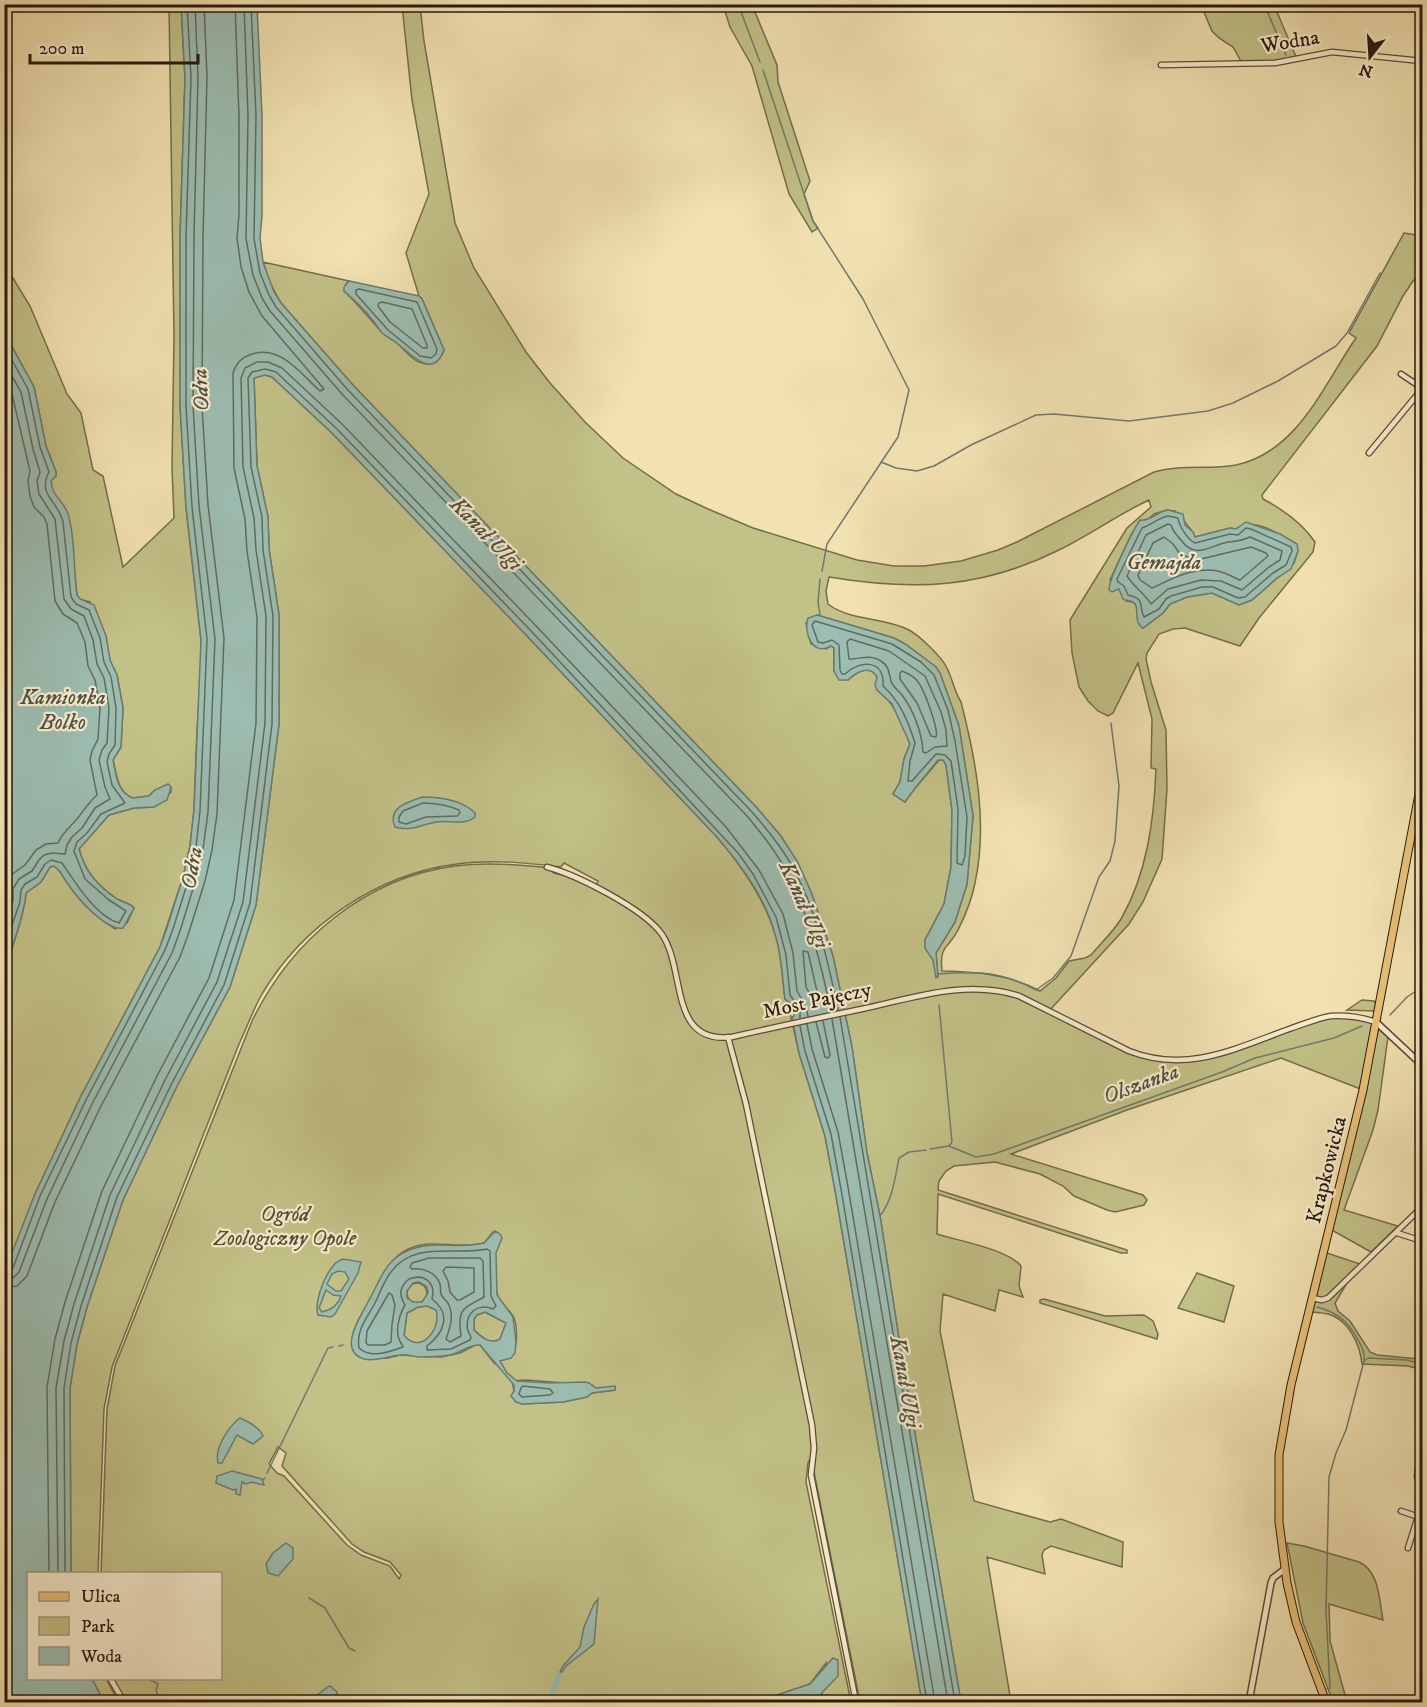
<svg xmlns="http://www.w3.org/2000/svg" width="1427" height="1707" font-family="'IM FELL DW Pica',serif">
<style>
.green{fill:#c2c187;stroke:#746d4a;stroke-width:1.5;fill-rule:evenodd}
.water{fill:#9cbdb1;stroke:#6d7b6f;stroke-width:1.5;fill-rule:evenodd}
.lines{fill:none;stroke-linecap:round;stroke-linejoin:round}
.shore{stroke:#626b5f;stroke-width:1.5}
.stream{stroke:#6d7b6f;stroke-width:1.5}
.canal{stroke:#9cbdb1;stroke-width:6}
.minor-casing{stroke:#5a4b36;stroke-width:7}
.tertiary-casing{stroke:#5a4b36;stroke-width:8}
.primary-casing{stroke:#27190d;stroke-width:9}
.minor{stroke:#f7eccd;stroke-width:4.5}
.tertiary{stroke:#f7eccd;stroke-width:5}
.primary{stroke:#e9c179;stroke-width:7}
.labels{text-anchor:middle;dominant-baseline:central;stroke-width:4.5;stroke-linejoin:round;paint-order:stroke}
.street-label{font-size:21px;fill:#27190d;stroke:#f7eccd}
.park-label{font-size:21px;font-style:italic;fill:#564b32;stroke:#f7eccd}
.water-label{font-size:22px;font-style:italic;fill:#505246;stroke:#f7eccd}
</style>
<rect width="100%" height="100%" fill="#f2e2b2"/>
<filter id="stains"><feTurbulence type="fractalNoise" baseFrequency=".00333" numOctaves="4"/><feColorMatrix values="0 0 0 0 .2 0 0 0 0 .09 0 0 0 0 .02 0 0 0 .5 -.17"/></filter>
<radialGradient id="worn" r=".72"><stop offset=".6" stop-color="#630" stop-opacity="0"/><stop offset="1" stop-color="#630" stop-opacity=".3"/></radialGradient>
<g class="green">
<path d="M169 5H181L185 78 180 237V406L186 507 201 640 202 657 197 730 194 810 190 846 183 877 160 947 80 1098 58 1145 35 1194 5 1273V975C10 947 24 920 26 893L41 882 50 867 53 866 57 867C72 892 91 913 115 929L127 923 134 908C130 903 123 902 117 899 98 886 85 872 79 849L109 815 134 808 154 807 171 792V788L168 785 155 790 149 796 133 798C117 792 117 775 113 760L121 747 123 708 117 675 110 661 106 636 90 602 79 599 77 595 69 521 58 499 53 494 50 481 56 476V472L46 446 34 387 5 334V265L30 306 67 394 81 413 93 470 103 476 123 567 174 518 172 468 174 336Z"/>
<path d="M402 5H420L424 41 455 223 474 268 526 352 550 383 585 422 623 458 676 494 708 509 753 528 857 560 894 566H924L961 561 998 550 1017 542 1154 472C1181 464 1209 470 1236 465 1298 452 1324 384 1356 338L1349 333 1404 233 1422 236V272L1413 281 1403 296 1377 346 1262 495 1263 499C1284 510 1302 523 1315 542L1313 552 1259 618 1240 646 1185 628 1173 629 1159 634 1147 653 1146 659 1151 682 1166 730 1167 789 1162 859 1143 902 1129 924 1049 1011 1147 1058 1205 1059 1318 1019 1353 1016 1376 1022 1388 1037 1378 1110 1373 1130 1344 1210 1398 1226 1371 1252 1330 1229 1363 1090 1281 1058 1127 1110 1011 1154 1143 1195 1147 1200 1144 1205 1115 1212 1107 1210 1074 1196 1063 1186 1040 1174 995 1162 954 1166 946 1171 939 1181 938 1190 1127 1250V1253H1121L938 1194 937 1234C959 1241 1007 1249 1021 1266L1019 1286 1023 1297 999 1290 995 1311 943 1294 940 1331 974 1501 1050 1522 1061 1519 1123 1542 1122 1567 1051 1546 1044 1550 1042 1555 1045 1574 987 1557 1011 1702H961L902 1358 880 1216 867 1153 852 1047 833 956 811 892 797 861 780 835 757 808 352 384 281 303 270 283 263 262 349 281 346 284 344 291C357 303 367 316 379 329 384 335 392 339 398 344 405 350 410 358 419 362 431 367 440 362 444 350L422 299 419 296 406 253 429 194 412 100ZM1149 500 1151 507 1127 528 1070 620 1072 653 1079 687 1088 701 1098 711 1108 716 1113 713 1138 663 1152 719 1151 768 1156 769C1154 820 1147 874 1121 919 1113 932 1101 943 1091 955L1085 958 1069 961 1056 978 1040 991C1007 974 979 972 942 971 939 944 949 949 958 930 965 916 972 899 975 883 988 824 976 760 961 702 954 691 953 680 947 668 942 657 918 634 907 629 883 617 850 621 828 604L826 591 829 577C914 591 982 589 1061 549 1091 534 1119 514 1149 500ZM1167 510 1175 511C1182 519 1191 527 1195 537L1230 528 1236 529C1253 516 1279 534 1296 544L1298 551 1294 563 1252 600 1239 605 1212 593 1187 597 1170 604 1163 613 1143 628 1136 605 1133 602 1126 601 1119 589H1116L1110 580 1132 533 1154 514ZM817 615 894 638 905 644 936 667 940 673 959 726 973 816 967 884 955 922 936 953 938 977 933 960 925 947V940L944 904 951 867 952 810 946 765 943 760H939C928 774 915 787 905 802L893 794 900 782 904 759 910 744C903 724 895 703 877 690 877 685 878 679 876 675 868 664 855 674 848 680L834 671V648L831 646 826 649 811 644 806 623Z"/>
<path d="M723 5H752L777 65 778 82 810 181 804 194 813 221 818 228 812 232 789 194 752 66 730 27Z"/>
<path d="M1201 5H1274L1297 59 1243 65 1233 47 1219 38 1212 31Z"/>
<path d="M265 375 272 377 332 433 528 637 716 836C741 865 764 897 775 934 782 955 782 977 785 999L790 1003V1013L799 1053 825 1136 835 1190 922 1702H860L814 1472V1451L808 1463 806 1482 851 1702H812L822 1695 826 1663 810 1684 756 1702H126L112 1679 220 1678V1574L101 1573 107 1409 115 1366 252 1021C291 941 364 878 455 866 483 862 513 864 542 867L549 869 554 873 578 879 595 887 598 881 564 863 561 867C527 863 492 859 457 864 377 874 303 925 262 994 253 1010 247 1027 239 1044L112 1367 104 1409 98 1573H71L70 1388 77 1344 87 1307 123 1200 177 1086 230 987 256 905 279 724V615L269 549 268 517 257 466 254 377ZM493 1232C497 1253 494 1273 497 1293 499 1303 508 1308 513 1316 518 1326 518 1349 511 1357L503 1359 495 1364 480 1345 477 1344 460 1353 441 1357 400 1355 388 1358 365 1359 352 1344C353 1325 360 1318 369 1302 383 1274 392 1247 428 1244 447 1243 465 1248 484 1243ZM525 1380 592 1385 596 1388 615 1387V1390L592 1393 587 1397 563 1402 522 1404 514 1391 512 1381ZM278 1447 286 1453 282 1466 352 1544 364 1552 390 1562 401 1575 399 1579 390 1566 361 1555 347 1545 284 1476 277 1473 269 1464Z"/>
<path d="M1362 1000 1374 1001 1376 1004 1374 1011 1347 1010Z"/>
<path d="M1324 1252 1363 1265 1350 1278 1335 1303 1338 1311 1350 1321 1370 1352 1377 1355 1419 1359 1422 1361V1370L1408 1366 1362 1364C1360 1344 1348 1319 1328 1314 1322 1313 1315 1312 1309 1312Z"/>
<path d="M1197 1273 1234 1286 1224 1322 1178 1308Z"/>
<circle cx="417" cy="1293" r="10"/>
<path d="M1044 1299 1105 1316 1144 1315 1153 1321 1158 1334 1157 1339 1040 1303V1300Z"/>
<path d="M427 1306 437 1310C442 1328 421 1356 404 1336L407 1313 418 1307Z"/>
<path d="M485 1312 506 1323 500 1340C490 1345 482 1337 474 1330V1319L477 1315Z"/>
<path d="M1287 1543 1304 1546 1359 1562C1380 1572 1379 1600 1383 1620L1329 1604 1330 1641 1347 1702H1333L1303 1623Z"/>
<path d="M92 1679H106L119 1702H104Z"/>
</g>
<g class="water">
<path d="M181 5H257L262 116V215L260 238 263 262 274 292 281 303 352 384 757 808 780 835 797 861 811 892 833 956 852 1047 867 1153 880 1216 902 1358 961 1702H922L835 1190 825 1136 799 1053 792 1017 794 1016V1012L791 1011 790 1003 785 999C782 977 782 955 775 934 765 897 741 865 716 836L528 637 332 433 272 377 265 375 254 378 257 466 268 517 269 549 279 615V724L256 905 230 987 177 1086 123 1200 87 1307 77 1344 70 1388 71 1573 28 1574V1678L92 1679 104 1702H5L4 1273 35 1194 80 1098 160 947 167 928 183 877 190 846 194 810 201 640 186 507 180 406V237L185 78Z"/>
<path d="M349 281 419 296 422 299 444 350C433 380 412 355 398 344 393 340 387 337 382 333 378 328 375 323 371 318 363 308 354 300 344 291V287Z"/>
<path d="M5 334 34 387 46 446 56 472V476L51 481C53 499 63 499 68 514 76 540 73 569 77 595L80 599 94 605 106 636 110 660 117 675 123 708 121 747 113 760C116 775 117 792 133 798L149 796 155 790 168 784 171 787 167 800 154 807 134 808 109 815 79 849C85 872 98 886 117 899 123 903 130 903 134 908L123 928C106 931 77 898 68 884 63 878 61 869 53 866L50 867 41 882 26 893C24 920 10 947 5 975Z"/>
<path d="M1168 510 1183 514 1185 525 1193 532 1195 537 1230 528 1236 529 1246 522 1280 534 1297 544 1298 551 1291 569 1277 578 1252 600 1239 605 1212 593 1187 597 1170 604 1163 613 1143 628C1132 622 1141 606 1133 602 1130 600 1126 601 1123 599L1119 589 1112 592 1109 590C1108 581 1133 530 1140 520 1149 522 1157 512 1168 510Z"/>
<path d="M817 615 894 638 905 644 924 658 936 667 940 673 959 726 973 816 967 884 955 922 936 953 938 977 936 978 933 960 925 948V940L944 904 951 867 952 810 946 765 943 760H938C927 774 915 787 905 802L893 794 900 782 904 759 910 744 892 704 877 690 875 685 877 677C870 665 857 671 848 680H839L834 671V648L831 646C813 657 803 633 808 618Z"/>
<path d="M422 797C440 797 462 800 475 813V817C464 826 451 820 437 822 421 824 412 832 395 827 387 808 407 802 422 797Z"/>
<path d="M495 1231 500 1234 502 1238 496 1253 497 1295 513 1317 516 1342 515 1353 511 1358 500 1361 507 1373 517 1381 550 1383 585 1382 589 1383 596 1388 615 1386V1390L592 1393 587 1397 563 1402 522 1404 516 1402 511 1396 514 1391V1385L480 1345C469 1344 461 1353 450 1355 440 1357 429 1357 418 1357 412 1356 406 1354 400 1355 388 1356 377 1362 364 1359 336 1350 362 1315 369 1300 380 1281 385 1260 407 1251 432 1239 458 1250 484 1243ZM419 1282 427 1287 428 1293 422 1302H413L407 1298V1291L413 1283ZM427 1306 436 1310C442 1329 420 1356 404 1335L407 1313 418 1307ZM485 1312 506 1323 500 1339C490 1345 481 1337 474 1330V1319L477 1315Z"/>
<path d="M343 1259 361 1262 358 1273 335 1314 331 1317 318 1315C313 1301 328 1263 343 1259ZM338 1271 345 1272 349 1279 341 1291H336L327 1284 332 1274ZM326 1290 333 1295 341 1296C338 1305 332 1310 322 1312L319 1308Z"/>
<path d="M240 1418C249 1422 260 1428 263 1436L253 1444 237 1435 222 1463H218C214 1448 229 1426 240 1418Z"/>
<path d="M232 1471 262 1479 264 1485 251 1482 246 1484 242 1482 240 1495 236 1494V1489L233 1490 216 1483 217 1476Z"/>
<path d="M286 1543 293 1548V1559L278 1576 268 1573 266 1564 273 1553Z"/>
<path d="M598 1599 594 1644 566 1666 556 1680 563 1666 580 1647 584 1627 594 1604Z"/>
<path d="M833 1658 838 1660V1676L813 1702H756L810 1684Z"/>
<path d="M330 1686 337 1692 336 1697 342 1702H310C313 1699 326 1687 330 1686Z"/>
</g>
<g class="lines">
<g class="shore">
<path d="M244 4 248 116 246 239 253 275 262 298 270 311 342 394 747 816C761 833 775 850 785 869 809 914 821 963 831 1012"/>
<path d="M251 4 256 116 254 239 260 273 269 295 276 307 347 389 752 812C766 828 780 845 791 864 816 909 828 960 838 1010"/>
<path d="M359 289 417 302 437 349 436 354 431 358 420 356 388 330 356 294V290Z"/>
<path d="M382 302 412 309 427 345V348H423L390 322 378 306 379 303Z"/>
<path d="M4 346 28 389 40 447 49 472C37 496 58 500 63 522L71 597 76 604 89 610 100 638 104 662 111 677 116 708 115 745 109 754 107 762 112 785 125 803 101 814 87 833 77 842 74 851 85 879 109 900 126 911 119 923C96 917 75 882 62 863L51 860 45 864 37 877 25 884 21 890 20 902 4 948"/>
<path d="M4 363 21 392 33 449 40 472 37 481 39 494 55 519 64 599 71 609 84 616 93 640 97 664 104 678 109 708 107 743 102 750 99 760 105 787 110 799 95 808 82 828 72 837 67 845 65 854 52 853 44 855 39 860 32 871 19 879 13 889V901L4 923"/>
<path d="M4 382 12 394 30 471 28 481 30 496 34 507 44 517 47 524 55 601 63 614 77 623 85 642 88 666 95 680 100 708 98 739 92 751 90 760 97 795C89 802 84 810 77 819 70 827 63 832 58 843L46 844 36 850 25 865 11 875 4 887"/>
<path d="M1168 516 1178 518C1179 526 1188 540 1195 543L1230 534 1238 535 1246 528 1251 529 1291 547 1292 551 1286 565 1273 573 1245 597 1238 598 1213 587H1202L1171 596 1166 599 1159 609 1144 617C1138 605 1146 599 1128 595L1124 586 1118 582 1117 579 1142 528C1151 525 1158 518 1168 516Z"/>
<path d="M1168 524 1171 525C1173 532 1177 535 1181 540 1195 560 1209 546 1228 542 1237 541 1242 541 1250 537L1282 551 1280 560 1269 567 1242 590 1221 581 1201 580 1168 589 1151 604C1144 593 1134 587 1127 576L1146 535Z"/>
<path d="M1164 537 1173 544 1180 554 1193 559H1201L1251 547 1266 553 1268 556 1240 580C1233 577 1226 573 1218 571 1194 566 1172 579 1152 588L1140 580 1138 575 1153 543Z"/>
<path d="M815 621 892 644 921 662 934 675 948 710 955 741 967 817 965 856 962 865 957 863 958 809 951 761 945 755 936 754 912 781H908L910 761 915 743C908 721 900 701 883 686 885 660 861 659 845 674H842L840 670 839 645 832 640 823 643 818 642 812 625Z"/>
<path d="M850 639 889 651 925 676 941 712 946 730 947 746 935 747 926 753 923 752C922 733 914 711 902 695 899 691 892 686 891 681 889 673 889 666 881 661 870 654 860 659 849 659L847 642Z"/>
<path d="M902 671C907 673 915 677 918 682 924 689 939 730 936 737L931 736 917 703 900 679V673Z"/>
<path d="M423 803C436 803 447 805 459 810L460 813 457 816 426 817 406 824 399 822V817L403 811Z"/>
<path d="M803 951 808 952 819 1000 817 1003 814 1002 806 987Z"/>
<path d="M840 1017 955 1702"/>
<path d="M832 1019 948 1702"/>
<path d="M816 1022 825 1057 828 1058 830 1055 823 1021"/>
<path d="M807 1024 812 1049 838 1132 848 1187 935 1702"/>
<path d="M800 1026 805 1051 831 1134 841 1189 927 1702"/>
<path d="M487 1249 490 1251 491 1296 496 1306 493 1309C474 1301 460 1320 471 1337L470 1340 451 1349 427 1350V1346C444 1333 452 1314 432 1299 436 1283 425 1273 409 1279 399 1287 399 1295 405 1305 400 1313 395 1330 399 1339 400 1342 402 1344 403 1347 389 1352 371 1359 359 1348 356 1331 366 1319 374 1305 380 1294 383 1282 391 1272 414 1240 455 1256 487 1249Z"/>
<path d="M429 1258H480L483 1261 484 1297C463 1309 457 1308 461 1336L450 1342 446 1339C450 1328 454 1316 449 1305 447 1300 442 1298 441 1294 440 1291 441 1287 440 1284 436 1272 423 1268 412 1269L410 1267 412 1263Z"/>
<path d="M446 1267 474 1268V1292L460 1300H457L450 1292 448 1281 443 1271Z"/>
<path d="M4 1272 13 1268 40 1196 86 1100 165 950 173 929 189 878 196 847 200 811 207 639 192 507 186 406V237L191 78 187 4"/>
<path d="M4 1279 13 1278 19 1272 47 1199 92 1104 172 953 180 931 196 879 203 849 208 812 215 639 199 506 193 406 194 237 198 78 195 4"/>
<path d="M4 1288 17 1286 27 1276 55 1202 100 1108 180 957 188 935 205 881 212 850 217 814 224 638 208 505 202 406 203 237 207 78 204 4"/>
<path d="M389 1293 392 1295 395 1305 392 1324 391 1342 385 1345H368L366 1343 367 1331Z"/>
<path d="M523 1386 550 1389 553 1393 550 1395 522 1397 519 1394 521 1388Z"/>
<path d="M49 1574 47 1387 55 1339 65 1302 102 1191 157 1076 209 978 234 900 256 723 257 617 247 551 245 519 234 468 233 373C236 363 242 357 252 354 281 345 301 374 320 391L324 389 262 316 249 292 241 267 237 238 239 214V117L235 4"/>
<path d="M58 1574 56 1388 64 1341 74 1304 110 1195 165 1080 217 982 243 902 265 723 266 616 256 550 254 518 243 467 241 378 245 368 257 362H268L282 368 342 424 538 628 726 827 759 870 783 914 793 953 797 991 806 1007 808 1016"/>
<path d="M65 1574 64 1388 71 1343 81 1306 117 1197 172 1083 224 985 250 903 272 724 273 616 263 550 262 517 251 467 248 378 252 372 265 369 276 372 337 429 533 633 738 853 753 874 776 917 786 955 790 995 800 1010V1018"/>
</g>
<g class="stream">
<path d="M738 4 760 62"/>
<path d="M1264 4 1286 55"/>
<path d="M763 70 813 221 863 299 909 390 898 437 827 544 822 571"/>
<path d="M881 462 896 468 917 471 934 466 971 445 1036 415 1054 414 1129 421 1208 411 1233 403 1278 381 1336 346 1347 333 1380 273"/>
<path d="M820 615 818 602 820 579"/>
<path d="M937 974C975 971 1002 971 1036 990L1053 978 1071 956 1099 877 1110 861 1115 841 1119 786 1111 723"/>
<path d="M939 1005 952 1142 949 1146"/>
<path d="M1390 1015 1407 997 1422 987"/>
<path d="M930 1149 949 1146 976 1157 994 1154 1222 1072 1255 1058 1334 1038 1362 1026"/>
<path d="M880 1216C893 1199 895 1178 899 1158L909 1152 926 1150"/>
<path d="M1317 1307C1339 1313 1349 1322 1359 1342 1363 1348 1365 1353 1364 1360"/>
<path d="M339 1346 343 1345"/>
<path d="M267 1473 328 1348 333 1347"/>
<path d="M263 1480 265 1478"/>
<path d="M309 1598 325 1608 349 1648 355 1651"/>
<path d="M150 1680 158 1684 156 1690 160 1702"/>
<path d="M1327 1689 1330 1688 1326 1611 1329 1477 1336 1453 1346 1430 1364 1361 1368 1358 1407 1360 1422 1364"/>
<path d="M1313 1696 1316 1702"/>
</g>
<path class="canal" d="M549 1702 559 1675"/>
<g class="minor-casing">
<g id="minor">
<path d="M1161 65 1275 63 1332 52 1422 61"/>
<path d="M1401 374 1422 388"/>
<path d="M1369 453 1422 389"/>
<path d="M547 867C577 875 642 908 661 933 687 968 667 1045 732 1037 775 1027 818 1018 862 1009 913 998 967 979 1019 996L1129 1051C1188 1074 1236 1048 1292 1028 1304 1024 1318 1018 1331 1016 1347 1015 1361 1017 1376 1022"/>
<path d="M728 1037 746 1104 812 1425 814 1448 811 1475 856 1702"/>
<path d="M1397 1233 1422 1241"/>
<path d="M1312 1298 1322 1300 1328 1298 1422 1207"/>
<path d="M1422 1440 1417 1477 1422 1479"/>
<path d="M1401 1511 1422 1518"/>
<path d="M1408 1548 1422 1504"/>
<path d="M110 1678 124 1702"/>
</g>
</g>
<g class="tertiary-casing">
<g id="tertiary">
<path d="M1376 1022 1422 1065"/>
<path d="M1249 1702 1271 1583 1273 1578 1285 1569"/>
</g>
</g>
<g class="primary-casing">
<path id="primary" d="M1326 1702 1296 1622 1287 1583 1279 1522V1455L1291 1385 1363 1090 1422 778"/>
</g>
<use href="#minor" class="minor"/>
<use href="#tertiary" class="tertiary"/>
<use href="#primary" class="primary"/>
</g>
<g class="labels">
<g class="street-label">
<text transform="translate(1290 42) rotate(-9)">Wodna</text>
<text transform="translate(817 1001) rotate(-12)">Most Pajęczy</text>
<text transform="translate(1327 1170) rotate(-76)">Krapkowicka</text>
</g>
<g class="park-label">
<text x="285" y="1215">Ogród<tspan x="285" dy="24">Zoologiczny Opole</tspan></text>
</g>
<g class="water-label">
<text transform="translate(201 390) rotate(-93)">Odra</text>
<text transform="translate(486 534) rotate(46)">Kanał Ulgi</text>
<text x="1164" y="562">Gemajda</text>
<text x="63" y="697">Kamionka<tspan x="63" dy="25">Bolko</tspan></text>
<text transform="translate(192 868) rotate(-80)">Odra</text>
<text transform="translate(804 905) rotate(66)">Kanał Ulgi</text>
<text transform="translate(1141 1084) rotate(-20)">Olszanka</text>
<text transform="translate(905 1382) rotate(80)">Kanał Ulgi</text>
</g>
</g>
<rect width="1427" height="1707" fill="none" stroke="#f2e2b2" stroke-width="24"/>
<rect x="6" y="6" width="1415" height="1695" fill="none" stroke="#27190d" stroke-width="3"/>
<rect x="12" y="12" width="1403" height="1683" fill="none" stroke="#27190d" stroke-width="1.5"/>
<rect x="27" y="1572" width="195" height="108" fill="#f7eccd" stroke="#a49880" stroke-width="1.5"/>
<rect x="39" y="1592" width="30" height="9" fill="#e9c179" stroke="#a49880" stroke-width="1.5"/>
<text x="81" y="1602" font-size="18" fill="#27190d">Ulica</text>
<rect x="39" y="1617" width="30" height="18" fill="#c2c187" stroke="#a49880" stroke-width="1.5"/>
<text x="81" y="1632" font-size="18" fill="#27190d">Park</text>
<rect x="39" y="1647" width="30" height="18" fill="#9cbdb1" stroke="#a49880" stroke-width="1.5"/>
<text x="81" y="1662" font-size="18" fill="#27190d">Woda</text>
<g transform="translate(1370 57) rotate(197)" stroke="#f7eccd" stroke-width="4.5" paint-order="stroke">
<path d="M0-4.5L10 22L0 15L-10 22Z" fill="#27190d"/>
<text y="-9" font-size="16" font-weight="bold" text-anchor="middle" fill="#27190d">N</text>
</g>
<path d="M30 54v9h168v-9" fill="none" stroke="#27190d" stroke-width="3"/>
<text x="39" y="54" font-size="18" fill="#27190d" stroke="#f7eccd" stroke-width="4.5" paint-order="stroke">200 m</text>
<rect width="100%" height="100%" filter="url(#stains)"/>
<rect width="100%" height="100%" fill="url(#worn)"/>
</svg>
